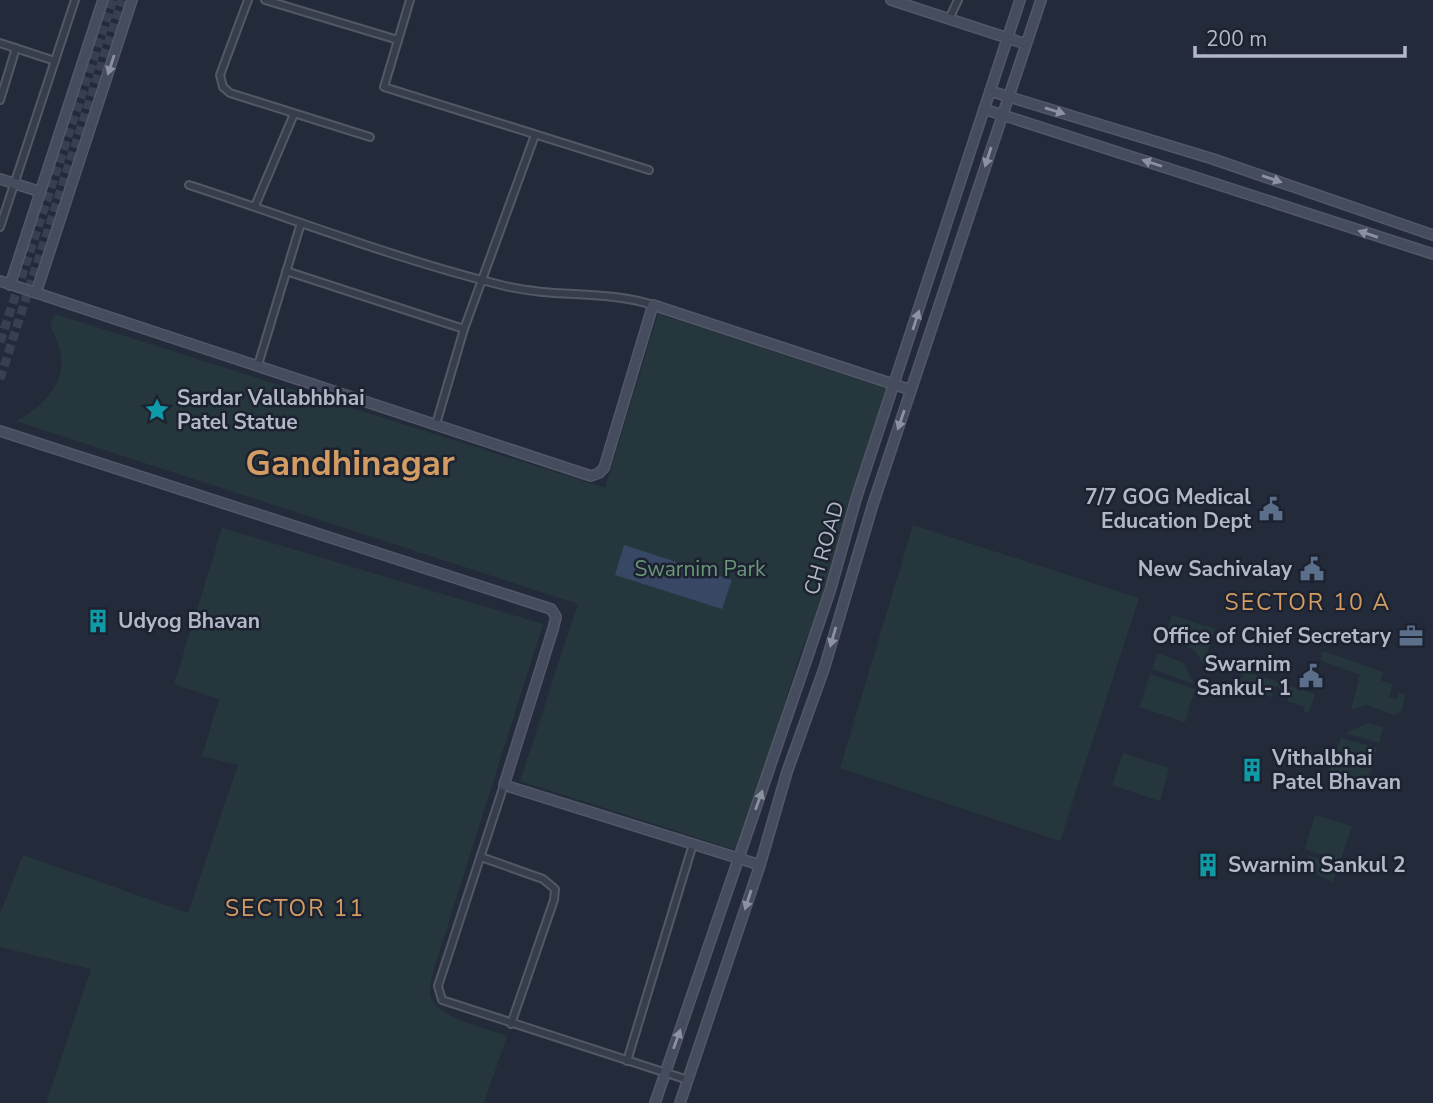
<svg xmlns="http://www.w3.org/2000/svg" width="1433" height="1103" font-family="'Nunito Sans',sans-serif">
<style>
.green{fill:#25373c}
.water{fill:#384764}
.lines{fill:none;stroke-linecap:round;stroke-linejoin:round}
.secondary-tunnel{stroke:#384050;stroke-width:9;stroke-dasharray:9 4.5;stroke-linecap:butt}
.street-casing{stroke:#525866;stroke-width:10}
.secondary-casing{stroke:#525866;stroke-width:12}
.street{stroke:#363d4b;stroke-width:6}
.secondary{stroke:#454c5e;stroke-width:9}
.oneway{fill:#8c92a2}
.labels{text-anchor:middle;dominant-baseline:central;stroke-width:5;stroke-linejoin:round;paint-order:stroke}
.poi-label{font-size:21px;font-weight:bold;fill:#b2b8c7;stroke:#1c2230;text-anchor:start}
.street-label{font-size:21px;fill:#b2b8c7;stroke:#1c2230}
.park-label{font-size:21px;fill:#699778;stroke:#1c2230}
.neighbourhood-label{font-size:23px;letter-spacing:2px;fill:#d29c62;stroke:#1c2230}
.town-label{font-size:35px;font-weight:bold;fill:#d29c62;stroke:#1c2230}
</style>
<rect width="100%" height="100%" fill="#232b3b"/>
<g class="green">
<path d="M55 314 605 488 658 314 887 389 822 605 800 654 739 851 520 781 578 604 16 421C41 407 68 384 60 351 58 342 53 333 50 324Z"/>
<path d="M913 525 1139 598 1060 841 840 768Z"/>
<path d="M222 528 543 624 433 972C432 979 429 987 430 994 434 1018 487 1028 507 1036L484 1103H46L91 969 0 947V914L23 855 188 913 238 765 202 756 219 699 174 684Z"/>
<path d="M1172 615 1215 629 1203 665C1198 647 1182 644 1165 637Z"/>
<path d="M1323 651 1383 672 1381 681 1393 684 1389 698 1397 699 1399 692 1405 695 1402 710 1394 715 1367 705 1351 710 1360 675 1320 660Z"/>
<path d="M1157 653 1184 663 1194 684 1152 669Z"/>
<path d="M1244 671 1315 694 1309 713 1304 712 1305 707 1287 701 1290 690 1275 686 1271 697 1240 686 1236 690Z"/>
<path d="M1150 674 1195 689 1185 722 1139 707Z"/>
<path d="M1368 723 1383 727 1379 743 1346 733Z"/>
<path d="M1341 738 1377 748 1367 782 1329 771Z"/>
<path d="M1123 753 1169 768 1160 801 1112 785Z"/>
<path d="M1315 815 1352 826 1340 861 1305 849Z"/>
<path d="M1307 855 1339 865 1333 882 1315 874Z"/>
</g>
<path class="water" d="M624 545 732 580 722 609 615 575Z"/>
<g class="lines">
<g class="secondary-tunnel">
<path d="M0 342 113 0"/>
<path d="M0 379 122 0"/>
</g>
<g class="street-casing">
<g id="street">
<path d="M248 0 220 75 223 87 230 93 370 137"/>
<path d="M265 0 398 40"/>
<path d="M410 0 384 87 649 170"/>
<path d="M949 19 958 0"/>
<path d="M0 43 55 61"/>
<path d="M0 100 16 48"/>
<path d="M189 185C294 219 398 260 505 286 555 298 606 290 653 305"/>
<path d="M255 206 294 114"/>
<path d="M0 227 75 0"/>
<path d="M286 271 464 329"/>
<path d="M258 365 301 223"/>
<path d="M436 424 464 329 535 135"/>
<path d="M504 785 438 986 442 1000 688 1080"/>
<path d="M481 857 543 879 555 889 554 900 511 1024"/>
<path d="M627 1061 693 844"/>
</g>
</g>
<g class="secondary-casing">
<g id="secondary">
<path d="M891 0 1026 44"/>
<path d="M990 91 1213 159 1433 235"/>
<path d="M984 109 1433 254"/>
<path d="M0 179 41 192"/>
<path d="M0 281 591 476 599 473 604 468 653 305 911 390"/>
<path d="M10 285 103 0"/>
<path d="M36 293 132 0"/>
<path d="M0 431 551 609 556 617 553 629 504 785 760 865"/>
<path d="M655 1103 830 591 856 499 1020 0"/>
<path d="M680 1103 760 865 787 772 824 669 873 504 1041 0"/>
</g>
</g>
<use href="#street" class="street"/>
<use href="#secondary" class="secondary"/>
</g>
<defs><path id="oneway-solid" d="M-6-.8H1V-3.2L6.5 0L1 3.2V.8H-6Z" transform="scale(1.75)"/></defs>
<g class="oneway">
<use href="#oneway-solid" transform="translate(111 65) rotate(108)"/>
<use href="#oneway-solid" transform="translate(1055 111) rotate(17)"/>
<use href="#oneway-solid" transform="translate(988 157) rotate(108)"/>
<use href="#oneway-solid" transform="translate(1152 163) rotate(-162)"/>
<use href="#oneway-solid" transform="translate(1272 179) rotate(19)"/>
<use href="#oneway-solid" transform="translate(1368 234) rotate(-161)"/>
<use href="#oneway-solid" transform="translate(916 320) rotate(-72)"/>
<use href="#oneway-solid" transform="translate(901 420) rotate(109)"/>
<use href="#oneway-solid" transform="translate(833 637) rotate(106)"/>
<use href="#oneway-solid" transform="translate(759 800) rotate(-70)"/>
<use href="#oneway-solid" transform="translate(748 900) rotate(108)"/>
<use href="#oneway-solid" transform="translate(677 1039) rotate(-70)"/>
</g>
<defs>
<g id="sight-bare" transform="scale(1.89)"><path d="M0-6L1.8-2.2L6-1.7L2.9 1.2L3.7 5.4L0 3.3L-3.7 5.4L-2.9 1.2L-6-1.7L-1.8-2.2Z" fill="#0f9aa8" stroke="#1c2230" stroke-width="2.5" paint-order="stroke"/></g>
<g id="civic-bare" transform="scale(1.89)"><path d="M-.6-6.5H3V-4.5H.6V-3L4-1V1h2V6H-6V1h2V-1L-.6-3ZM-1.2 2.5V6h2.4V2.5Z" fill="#5c6f8a" stroke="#1c2230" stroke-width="2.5" paint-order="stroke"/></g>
<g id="building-bare" transform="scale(1.89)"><path d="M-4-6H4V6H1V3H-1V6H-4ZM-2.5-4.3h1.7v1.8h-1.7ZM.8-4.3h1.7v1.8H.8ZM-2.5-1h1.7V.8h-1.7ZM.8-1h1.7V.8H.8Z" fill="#0f9aa8" stroke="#1c2230" stroke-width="2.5" paint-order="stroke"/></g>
<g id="office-bare" transform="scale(1.89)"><path d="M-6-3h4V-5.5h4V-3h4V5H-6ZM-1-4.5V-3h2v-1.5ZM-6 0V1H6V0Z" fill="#5c6f8a" stroke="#1c2230" stroke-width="2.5" paint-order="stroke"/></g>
</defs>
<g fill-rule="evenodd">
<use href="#sight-bare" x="157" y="410"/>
<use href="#civic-bare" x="1271" y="509"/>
<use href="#civic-bare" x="1312" y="569"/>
<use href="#building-bare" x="98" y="621"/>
<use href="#office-bare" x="1411" y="636"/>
<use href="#civic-bare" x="1311" y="676"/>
<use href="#building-bare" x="1252" y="770"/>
<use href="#building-bare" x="1208" y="865"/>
</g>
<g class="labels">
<g class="poi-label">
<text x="177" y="398">Sardar Vallabhbhai<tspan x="177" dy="24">Patel Statue</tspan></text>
<text x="1251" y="497" text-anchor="end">7/7 GOG Medical<tspan x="1251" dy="24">Education Dept</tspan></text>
<text x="1292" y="569" text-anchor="end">New Sachivalay</text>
<text x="118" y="621">Udyog Bhavan</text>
<text x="1391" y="636" text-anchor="end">Office of Chief Secretary</text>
<text x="1291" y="664" text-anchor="end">Swarnim<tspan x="1291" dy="24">Sankul- 1</tspan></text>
<text x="1272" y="758">Vithalbhai<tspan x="1272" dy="24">Patel Bhavan</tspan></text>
<text x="1228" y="865">Swarnim Sankul 2</text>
</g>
<g class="street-label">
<text transform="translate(824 548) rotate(-74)">CH ROAD</text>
</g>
<g class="park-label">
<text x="700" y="569">Swarnim Park</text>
</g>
<g class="neighbourhood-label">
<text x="1308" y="602">SECTOR 10 A</text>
<text x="295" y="908">SECTOR 11</text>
</g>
<g class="town-label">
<text x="350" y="463">Gandhinagar</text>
</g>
</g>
<path d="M1195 46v10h210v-10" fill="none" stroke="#b2b8c7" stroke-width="3.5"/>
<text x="1206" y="46" font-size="21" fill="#b2b8c7" stroke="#1c2230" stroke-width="5" paint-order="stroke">200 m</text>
</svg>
